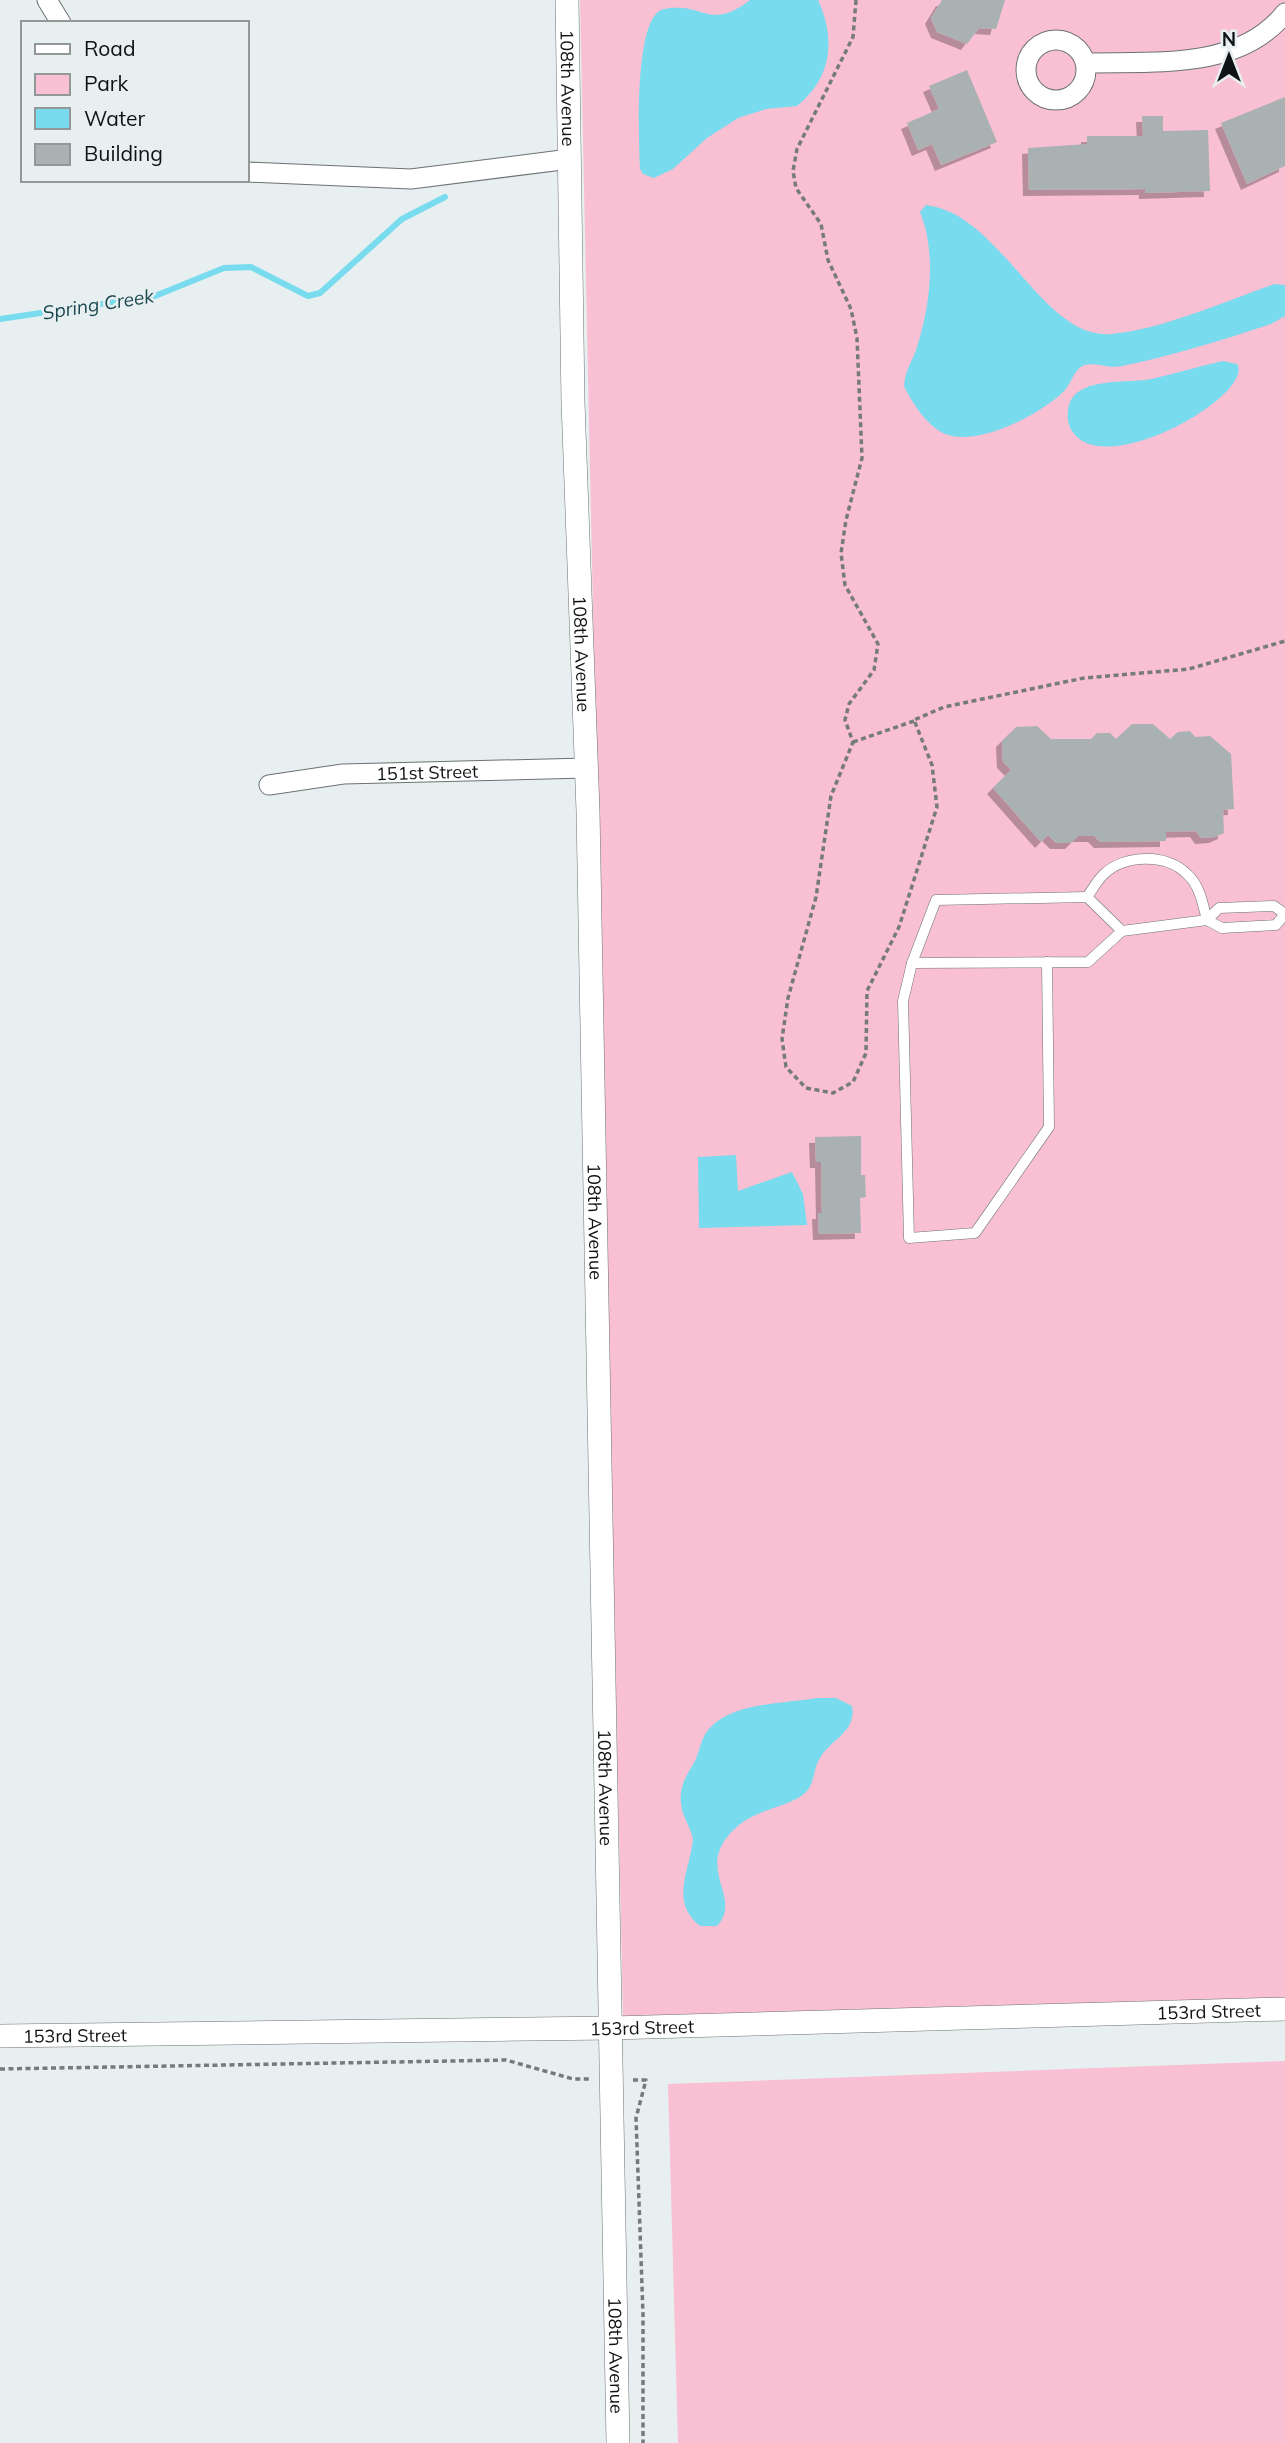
<svg xmlns="http://www.w3.org/2000/svg" width="1285" height="2443" font-family="Mulish,sans-serif">
<style>
.green{fill:#f9bfd2}
.water{fill:#78dbee}
.lines{fill:none;stroke-linecap:round;stroke-linejoin:round}
.stream{stroke:#78dbee;stroke-width:6}
.building{fill:#aab1b2;filter:url(#shadow)}
.service-casing{stroke:#6b7273;stroke-width:11}
.minor-casing{stroke:#6b7273;stroke-width:21}
.tertiary-casing{stroke:#6b7273;stroke-width:24}
.path{stroke:#757a7b;stroke-width:3.5;stroke-dasharray:5 3.5;stroke-linecap:butt}
.service{stroke:#fff;stroke-width:10}
.minor{stroke:#fff;stroke-width:19}
.tertiary{stroke:#fff;stroke-width:23}
.labels{text-anchor:middle;dominant-baseline:central;stroke-width:5;stroke-linejoin:round;paint-order:stroke}
.street-label{font-size:18px;fill:#101313;stroke:#e8eff1}
.water-label{font-size:19px;font-style:italic;fill:#1b4850;stroke:#e8eff1}
</style>
<defs>
<filter id="shadow"><feDropShadow dx="-6" dy="6" stdDeviation="0" flood-color="#0004"/></filter>
</defs>
<rect width="100%" height="100%" fill="#e8eff1"/>
<g class="green">
<path d="M580 0H1285V1999L623 2017Z"/>
<path d="M1285 2061V2443H678L668 2084Z"/>
</g>
<g class="water">
<path d="M750 0H818C836 39 832 78 797 106L766 109 738 118 707 138 673 169 654 178 643 174 640 169C639 144 633 15 664 9 704 1 708 32 750 0Z"/>
<path d="M926 205C1002 214 1042 341 1112 334 1164 329 1225 301 1275 284L1285 285V316L1271 324C1222 340 1172 356 1122 366 1109 369 1097 362 1085 365 1074 368 1071 386 1062 393 1039 415 977 447 945 434 927 426 912 403 904 386 905 371 911 364 916 350 930 308 937 254 920 212Z"/>
<path d="M1223 361 1237 364C1256 394 1104 482 1072 431 1068 425 1067 417 1068 411 1071 375 1127 384 1151 379 1175 374 1199 366 1223 361Z"/>
<path d="M736 1155 738 1191 792 1172 803 1194 807 1225 699 1228 698 1157Z"/>
<path d="M817 1698H836L852 1706C857 1732 831 1739 820 1758 813 1769 815 1783 806 1792 791 1807 759 1808 739 1825 689 1867 745 1896 717 1926H700C669 1901 690 1871 693 1839 690 1825 682 1817 681 1803 679 1787 686 1776 694 1763 699 1754 700 1742 706 1733 727 1702 783 1704 817 1698Z"/>
</g>
<g class="lines">
<path class="stream" d="M0 319 155 296 224 268 251 267 308 296 320 293 402 219 445 197"/>
</g>
<g class="building">
<path d="M942 0H1005L996 29 979 28 967 44 937 32 931 18Z"/>
<path d="M967 70 997 142 941 165 932 144 918 150 907 123 939 109 929 86Z"/>
<path d="M1285 97V166L1247 184 1221 123Z"/>
<path d="M1142 116H1163V131L1208 130 1210 191 1145 193V189L1029 190 1028 148 1087 144V136H1143Z"/>
<path d="M1132 724H1153L1170 739 1178 732 1190 731 1195 737 1210 736 1231 754 1234 809 1223 810 1224 833 1215 837 1201 838 1196 831 1166 832V841L1100 842 1094 836H1078L1071 843H1056L1048 835 1041 842 993 788 1011 770 1003 762 1002 741 1016 727 1037 726 1051 739H1091L1097 733H1110L1116 739Z"/>
<path d="M861 1136V1175H865L866 1197 860 1198 861 1233 819 1234 818 1213H822L821 1162H816L815 1137Z"/>
</g>
<g class="lines">
<g class="service-casing">
<g id="service">
<path d="M1087 897C1092 890 1097 881 1103 875 1124 854 1167 853 1188 875 1200 886 1203 905 1207 920"/>
<path d="M1207 920 1219 908 1274 906 1285 914"/>
<path d="M1047 962 1049 1127 975 1233 909 1238 903 1001 912 963 1088 962 1122 931 1207 920 1222 928 1276 925 1285 914"/>
<path d="M912 963 936 900 1087 897 1122 931"/>
</g>
</g>
<g class="minor-casing">
<g id="minor">
<path d="M47 0 61 23"/>
<circle cx="1056" cy="70" r="30"/>
<path d="M1086 63C1153 61 1239 71 1285 13"/>
<path d="M247 172 411 179 570 159"/>
<path id="s1" d="M269 785 343 774 586 768"/>
</g>
</g>
<g class="tertiary-casing">
<g id="tertiary">
<path id="s2" d="M567 0 573 402 588 811 618 2443"/>
<path id="s3" d="M0 2036 612 2028 1285 2009"/>
</g>
</g>
<g class="path">
<path d="M856 0 853 37 797 149 793 171 796 188 821 224 828 260 851 309 857 338 862 458 846 520 841 553 845 585 878 644 874 670 849 704 845 720 853 742 831 796 816 897 788 998 782 1039 786 1067 806 1088 833 1093 853 1082 866 1053 867 991 899 927 937 807 932 765 914 720 944 707 1084 678 1189 669 1285 641"/>
<path d="M853 742 914 721"/>
<path d="M0 2069 506 2060 573 2079H590"/>
<path d="M633 2080H646L636 2118 643 2314V2443"/>
</g>
<use href="#service" class="service"/>
<use href="#minor" class="minor"/>
<use href="#tertiary" class="tertiary"/>
</g>
<g class="labels">
<g class="street-label">
<text stroke="none"><textPath href="#s2" startOffset="88">108th Avenue</textPath></text>
<text stroke="none"><textPath href="#s2" startOffset="654">108th Avenue</textPath></text>
<text stroke="none"><textPath href="#s1" startOffset="159">151st Street</textPath></text>
<text stroke="none"><textPath href="#s2" startOffset="1222">108th Avenue</textPath></text>
<text stroke="none"><textPath href="#s2" startOffset="1788">108th Avenue</textPath></text>
<text stroke="none"><textPath href="#s3" startOffset="1209">153rd Street</textPath></text>
<text stroke="none"><textPath href="#s3" startOffset="642">153rd Street</textPath></text>
<text stroke="none"><textPath href="#s3" startOffset="75">153rd Street</textPath></text>
<text stroke="none"><textPath href="#s2" startOffset="2356">108th Avenue</textPath></text>
</g>
<g class="water-label">
<text transform="translate(98 304) rotate(-9)">Spring Creek</text>
</g>
</g>
<rect x="21" y="21" width="228" height="161" fill="#e8eff1" stroke="#929798" stroke-width="2"/>
<rect x="35" y="44" width="35" height="10" fill="#ffffff" stroke="#929798" stroke-width="2"/>
<text x="84" y="56" font-size="21" fill="#101313">Road</text>
<rect x="35" y="74" width="35" height="21" fill="#f9bfd2" stroke="#929798" stroke-width="2"/>
<text x="84" y="91" font-size="21" fill="#101313">Park</text>
<rect x="35" y="108" width="35" height="21" fill="#78dbee" stroke="#929798" stroke-width="2"/>
<text x="84" y="126" font-size="21" fill="#101313">Water</text>
<rect x="35" y="144" width="35" height="21" fill="#aab1b2" stroke="#929798" stroke-width="2"/>
<text x="84" y="161" font-size="21" fill="#101313">Building</text>
<g transform="translate(1229 56)" stroke="#e8eff1" stroke-width="5" paint-order="stroke">
<path d="M0-5L12 26L0 18L-12 26Z" fill="#101313"/>
<text y="-10" font-size="19" font-weight="bold" text-anchor="middle" fill="#101313">N</text>
</g>
</svg>
